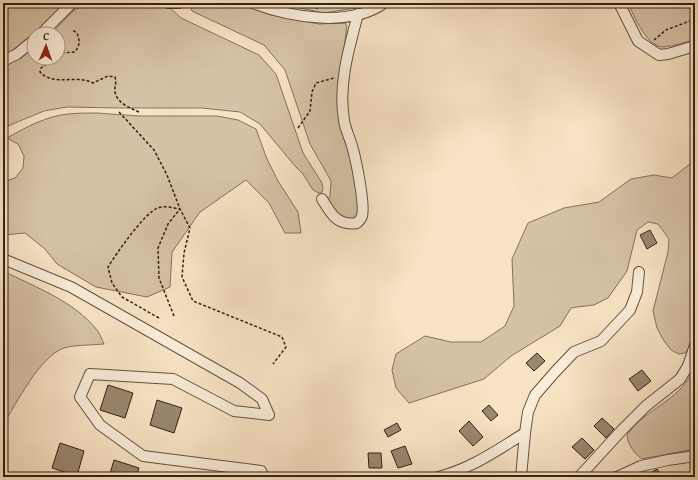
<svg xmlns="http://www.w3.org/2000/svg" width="698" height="480" font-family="'Gentium Book Plus',serif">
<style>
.green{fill:#d6c3a7;stroke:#84725e}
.building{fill:#998770;stroke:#322214}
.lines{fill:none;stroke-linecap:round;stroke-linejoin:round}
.minor-casing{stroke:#645240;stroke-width:12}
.path{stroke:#322214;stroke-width:1.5;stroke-dasharray:3 2;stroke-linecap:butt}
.minor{stroke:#faedd9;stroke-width:10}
</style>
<rect width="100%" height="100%" fill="#f8e4c5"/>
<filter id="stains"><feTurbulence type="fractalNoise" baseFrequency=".005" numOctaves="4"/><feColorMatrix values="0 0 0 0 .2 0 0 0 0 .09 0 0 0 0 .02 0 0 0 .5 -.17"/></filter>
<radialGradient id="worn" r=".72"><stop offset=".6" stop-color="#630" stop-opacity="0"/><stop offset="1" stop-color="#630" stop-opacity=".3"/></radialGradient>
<g class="green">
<path d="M3 3H64C49 21 24 46 3 56Z"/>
<path d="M90 3H146L170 8 181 18 259 55 276 74 303 153 322 183 323 189 322 192 319 193 313 190 303 174 295 166 260 124 240 112 202 108H119L67 107 44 111 3 128V66L34 49V58H58V34H51L74 10Z"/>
<path d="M199 3H237L271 15 319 24 345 23 347 26 339 85 348 146 360 208 356 221 342 220 327 202 330 196 331 181 310 144 285 70 264 45 192 11 191 8 192 5Z"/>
<path d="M276 3H373L370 6 324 13Z"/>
<path d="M628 3H695V40C685 42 674 46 664 47 647 48 634 16 628 3Z"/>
<path d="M97 113 139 116H217L238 120 256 129 267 159 278 181 298 212 301 233H285L269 203 246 180 200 212 172 252 170 287 147 297 96 287 57 264 45 249 25 233 3 235V182L15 178 23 168 24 156 18 144 7 138C26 127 47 116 68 114 78 113 87 113 97 113Z"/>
<path d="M695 160V329L689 349 685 353 679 354 671 350 664 341 657 328 653 311 668 252 669 239 658 224 648 222 637 230 627 271 608 298 594 305 577 307 571 308 560 326 511 356 484 379 409 403 396 388 392 370 396 354 425 336 451 342H481L505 326 514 306 512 259 528 223 564 208 599 202 631 179 654 175 672 178Z"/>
<path d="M3 271C35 287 74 301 97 330 100 334 102 340 104 344 94 345 73 345 64 348 40 356 16 404 3 425Z"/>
<path d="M695 365V449L642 459C634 453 628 445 627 435 630 431 633 427 637 423 657 405 687 393 695 365Z"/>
</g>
<g class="building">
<path d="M650 230 657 243 647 249 640 235Z"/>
<path d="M537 353 545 361 534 371 526 363Z"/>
<path d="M642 370 651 381 638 391 629 379Z"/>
<path d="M108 385 133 393 125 418 100 410Z"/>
<path d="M157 400 182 408 174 433 150 425Z"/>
<path d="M489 405 498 415 491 421 482 411Z"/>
<path d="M602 418 614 429 606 438 594 426Z"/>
<path d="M469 421 483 437 473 446 459 431Z"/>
<path d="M397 423 401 430 388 437 384 430Z"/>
<path d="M582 438 594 450 585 459 572 447Z"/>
<path d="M60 443 84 451 77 476 52 468Z"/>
<path d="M405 446 412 464 398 468 391 451Z"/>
<path d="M368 453H381L382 468H369Z"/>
<path d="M114 460 139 468 136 477H109Z"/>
<path d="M657 469 662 477H644Z"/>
</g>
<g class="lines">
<g class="minor-casing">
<g id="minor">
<path d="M168 3H179"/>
<path d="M253 3C290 17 349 28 384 3"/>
<path d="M619 3 638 41 659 55 668 54 695 46"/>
<path d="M41 34 72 3"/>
<path d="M3 61 17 54 34 40"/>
<path d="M322 199C331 214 337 226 357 223 359 221 361 219 362 216 365 204 356 159 352 146 350 138 345 129 344 120 338 85 349 48 358 14"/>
<path d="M3 259 71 287 240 383 262 399 269 415 234 411 173 379 90 374 80 397 100 425 143 456 261 471 264 477"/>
<path d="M438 477C471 469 497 450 525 433L528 412 535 395 555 372 574 352 601 341 630 310 637 292 639 272"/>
<path d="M521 477 525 433"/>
<path d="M579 477 622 430 646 406 680 379 688 366 695 345"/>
<path d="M617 477 641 466 668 460 695 456"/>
<path d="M694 477 695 476"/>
</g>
</g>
<g class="path">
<path d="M315 3 317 9"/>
<path d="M654 40 666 30 695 19"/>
<path d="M58 56 61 53 75 52C80 45 80 41 77 33L72 30"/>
<path d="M55 58 41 68 40 72C54 87 76 74 93 83L108 76 115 77C117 85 114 87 115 92 117 103 130 108 139 112"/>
<path d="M119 112 154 150 167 175 180 209 190 228 184 253 182 277 193 301 282 337 286 347 273 364"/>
<path d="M298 128 310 111 312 92 316 83 334 78"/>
<path d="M174 316 159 278 158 248 168 224 180 209"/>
<path d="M159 318 122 297 112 283 108 267C116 254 145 212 158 208 165 205 173 208 180 209"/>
</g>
<use href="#minor" class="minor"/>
</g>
<rect width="698" height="480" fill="none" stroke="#f8e4c5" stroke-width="16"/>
<rect x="4" y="4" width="690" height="472" fill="none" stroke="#322214" stroke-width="2"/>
<rect x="8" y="8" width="682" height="464" fill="none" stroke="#322214"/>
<g transform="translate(46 46) rotate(2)"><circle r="19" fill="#faedd9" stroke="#aa9c8a"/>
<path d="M0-3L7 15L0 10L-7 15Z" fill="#8f2418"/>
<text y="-6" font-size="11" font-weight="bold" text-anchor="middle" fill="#322214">С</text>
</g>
<rect width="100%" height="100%" filter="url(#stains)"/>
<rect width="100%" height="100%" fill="url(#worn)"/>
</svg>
